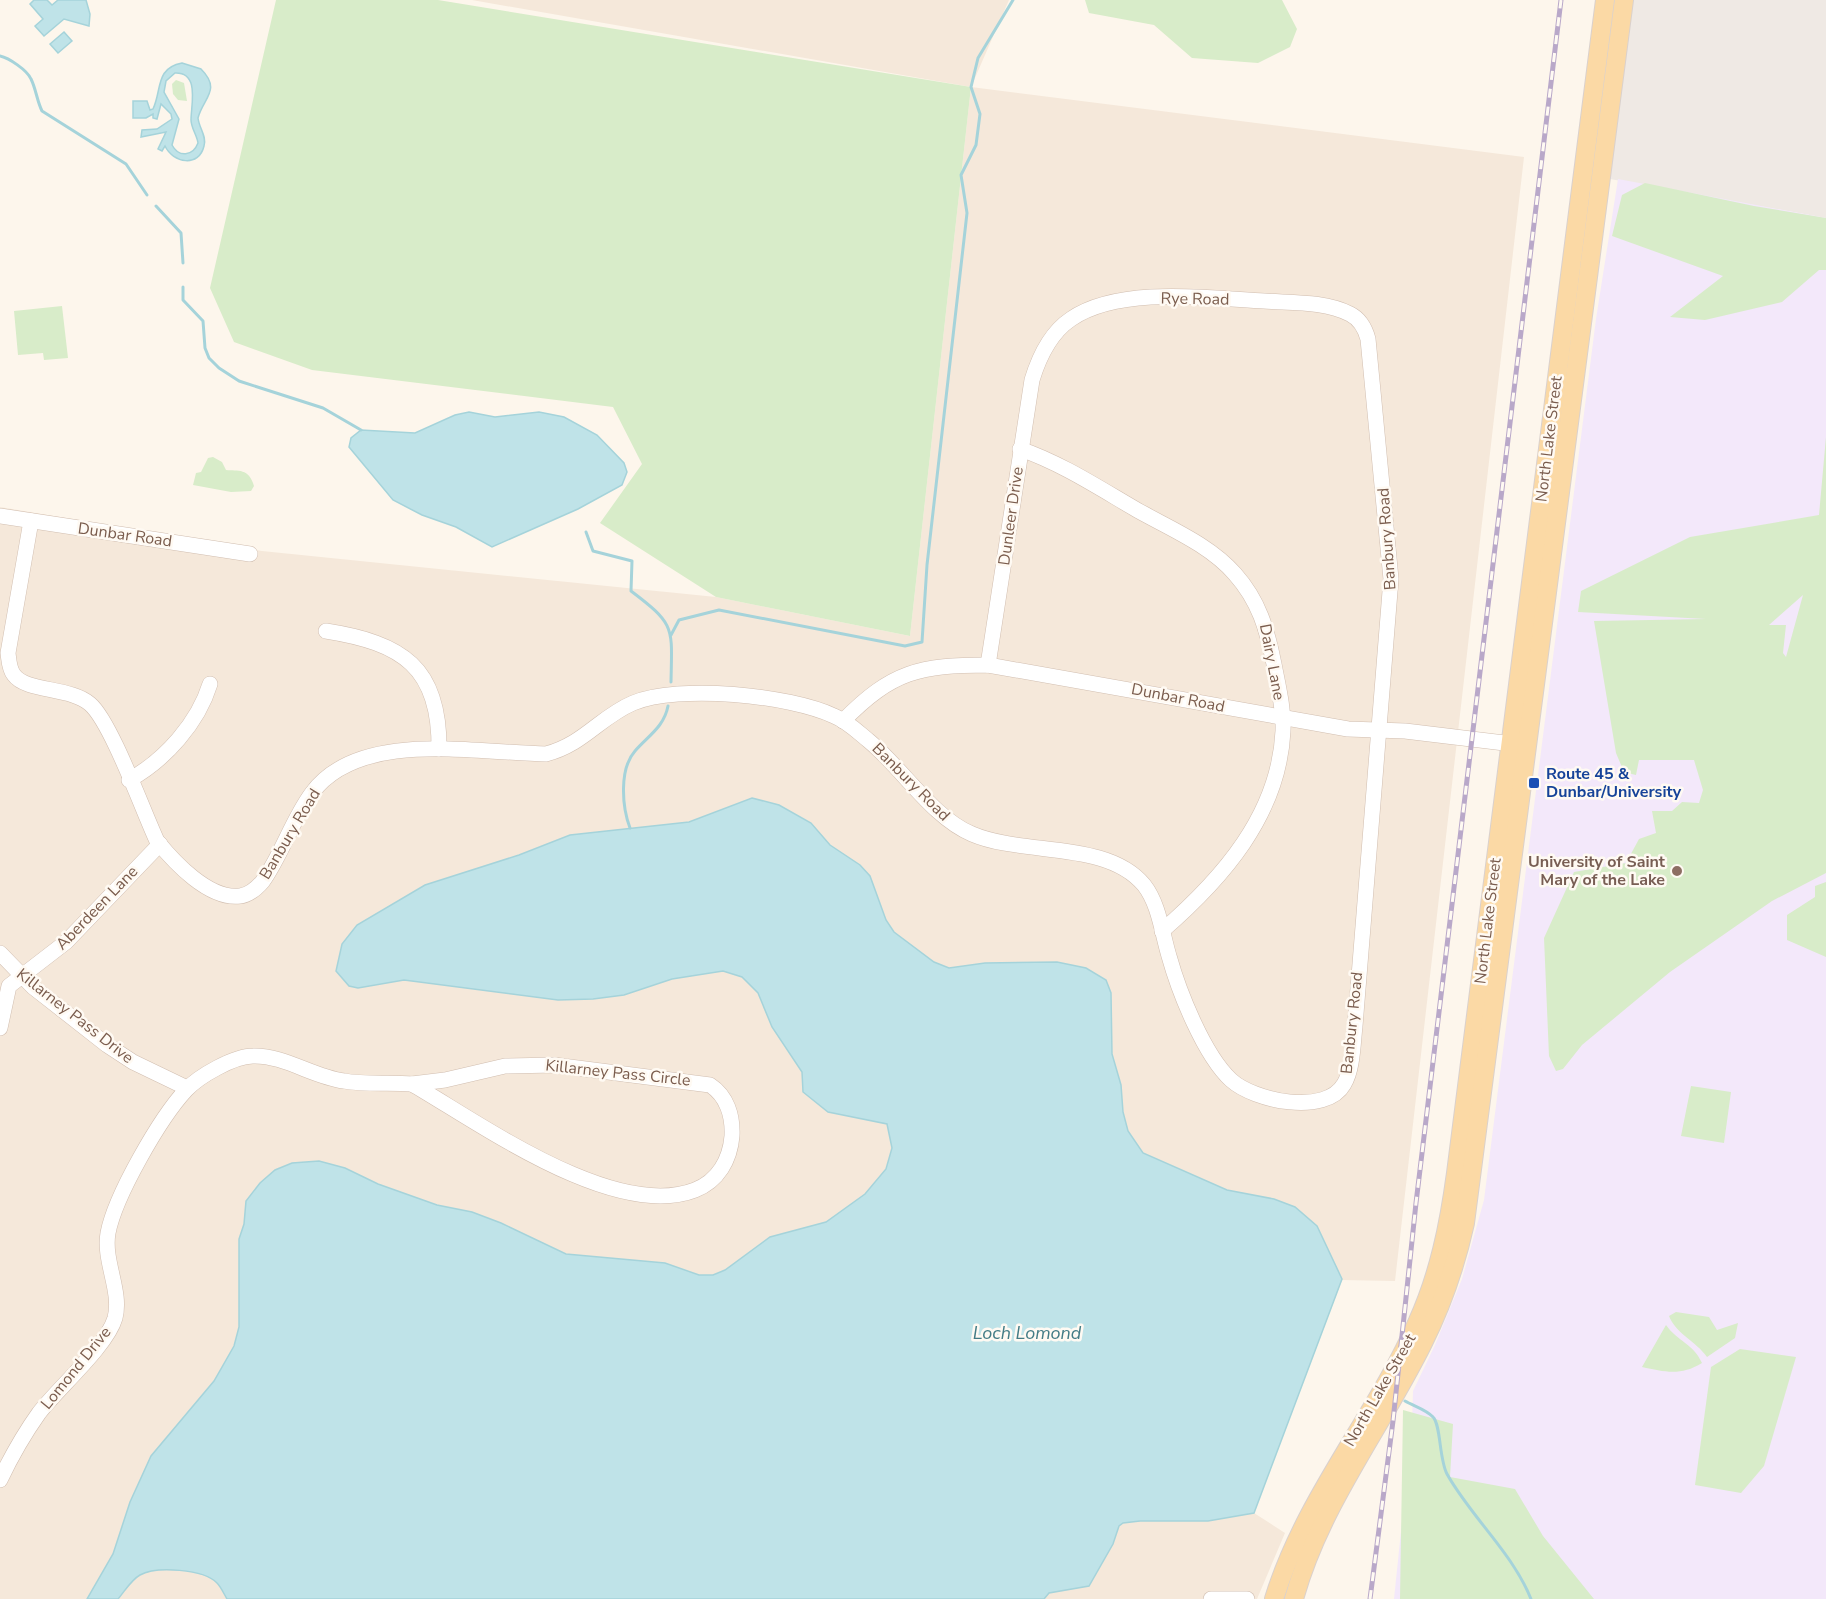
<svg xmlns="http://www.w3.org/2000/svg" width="1826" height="1599" font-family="'Nunito Sans',sans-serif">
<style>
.residential{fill:#f5e8da}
.industrial{fill:#efe9e4}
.education{fill:#f3e8fa}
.green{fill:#d8ecc9;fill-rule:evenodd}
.water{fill:#bfe3e8;stroke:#a5d3da;stroke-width:1.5;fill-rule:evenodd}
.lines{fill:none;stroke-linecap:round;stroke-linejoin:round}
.stream{stroke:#a5d3da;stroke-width:3}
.minor-casing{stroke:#d1beb0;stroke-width:16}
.major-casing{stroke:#dad1cd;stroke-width:20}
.minor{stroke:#fff;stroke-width:15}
.major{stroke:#fbd9a5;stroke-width:18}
.rail-casing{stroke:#b9a8c9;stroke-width:5}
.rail{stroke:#fffaf3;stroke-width:3;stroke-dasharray:9;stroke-linecap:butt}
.transit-dot{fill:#1a4fb4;stroke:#fffaf3;stroke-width:2}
.education-dot{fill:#8d6e63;stroke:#fffaf3;stroke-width:2}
.labels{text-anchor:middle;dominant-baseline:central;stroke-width:5;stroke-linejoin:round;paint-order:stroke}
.street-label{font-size:16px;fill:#7a5c4d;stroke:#fffaf3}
.transit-label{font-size:16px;font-weight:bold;fill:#164399;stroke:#fffaf3;text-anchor:start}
.education-label{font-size:16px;font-weight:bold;fill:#785e54;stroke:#fffaf3;text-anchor:end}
.water-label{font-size:18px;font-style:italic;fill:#437c86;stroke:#fffaf3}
</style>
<rect width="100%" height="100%" fill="#fdf6ec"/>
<path class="residential" d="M472 0H1009L971 87 1524 157 1395 1281 1342 1280 1254 1513 1285 1533 1257 1599H0V507L262 551 716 597 910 636 971 87Z"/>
<path class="industrial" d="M1610 0H1826V218L1588 175Z"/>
<path class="education" d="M1618 179 1826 218V1599H1394L1412 1425 1413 1391 1435 1345 1462 1279 1484 1200 1596 319Z"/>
<g class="green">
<path d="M276 0H438L971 87 910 636 716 597 600 523 642 464 613 407 312 370 234 342 210 288Z"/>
<path d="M1085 0H1282L1297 29 1290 47 1258 63 1192 58 1154 25 1089 13Z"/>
<path d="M176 80 184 83 187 101 178 100 173 94 172 84Z"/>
<path d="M1645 183 1754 206 1826 218V270H1819L1782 302 1705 320 1670 317 1723 276 1612 236 1622 195Z"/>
<path d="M62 306 68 358 44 360 43 353 18 355 14 311Z"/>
<path d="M1826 437V873L1772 901 1670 972 1582 1045 1563 1069 1556 1071 1549 1056 1544 938 1574 872 1626 863 1639 839 1656 833 1652 811H1672L1682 802 1699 803 1703 790 1694 760H1639L1636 775 1624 772 1616 753 1594 621 1706 619 1578 612 1581 591 1690 537 1819 515ZM1803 595 1786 657 1783 653 1786 625H1769Z"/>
<path d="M213 457 222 462 226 470C238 471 249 468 254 486L251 491 231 492 193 485 196 473 201 472 208 458Z"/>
<path d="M1826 882V957L1787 940V915L1815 897V886Z"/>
<path d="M1691 1086 1731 1092 1724 1143 1681 1136Z"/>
<path d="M1676 1312 1709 1317 1717 1330 1738 1323 1735 1338 1707 1357C1696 1341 1676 1334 1669 1316Z"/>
<path d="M1666 1325C1678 1342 1693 1343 1702 1363 1681 1376 1665 1372 1642 1367Z"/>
<path d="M1740 1349 1796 1357 1764 1466 1741 1493 1695 1485 1711 1367Z"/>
<path d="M1403 1410 1453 1424 1450 1477 1515 1489 1543 1536 1594 1599H1400Z"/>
</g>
<g class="water">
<path d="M34 0H47L52 5 58 0H86L90 14 89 26 64 19 44 36 35 26 43 19 30 4Z"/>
<path d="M64 32 72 41 58 53 50 44Z"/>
<path d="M182 63 201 69C222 90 203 98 198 118 199 128 207 136 204 146 199 168 173 163 165 146L162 151 158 149 166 132 141 137 142 130 157 129 172 119 171 114 161 104 157 119 153 118V114L146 118H133V101H147L150 110 153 109C162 90 155 68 182 63ZM175 73C200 72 191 105 191 120 191 128 197 135 198 143 193 156 179 158 172 145L179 119 164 92 166 81Z"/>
<path d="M469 412 495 417 539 412 564 417 597 435 624 463 627 472 622 485 578 509 492 547 456 527 422 515 393 500 349 447 351 438 361 430 415 433 455 415Z"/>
<path d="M752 798 779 805 811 823 830 845 860 865 870 876 886 920 894 932 934 962 949 968 985 963 1057 962 1086 968 1106 980 1111 993 1112 1054 1121 1085 1123 1112 1128 1131 1143 1153 1227 1190 1274 1199 1295 1207 1317 1226 1342 1279 1254 1513 1208 1521H1140L1123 1523 1119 1526 1113 1544 1089 1586 1049 1593 1044 1599H227C224 1594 221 1587 217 1583 204 1569 156 1566 140 1575 131 1580 125 1591 118 1599H87L113 1554 130 1502 151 1456 214 1381 234 1346 239 1327V1239L244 1224 246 1201 260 1183 275 1170 292 1163 319 1161 345 1168 378 1184 437 1205 472 1212 501 1223 566 1254 665 1263 699 1275H713L725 1270 770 1237 826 1222 865 1194 886 1169 892 1148 887 1124 828 1112 803 1092 802 1072 772 1027 758 993 742 977 723 971 672 979 624 995 593 999 558 1000 404 980 358 988 349 986 336 971 342 944 357 925 425 885 519 855 570 835 689 822Z"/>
</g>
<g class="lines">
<g class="stream">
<path d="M0 56C9 58 27 70 31 79 36 89 37 101 42 111L126 164 147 195"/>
<path d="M156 206 181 233 183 263"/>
<path d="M183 287V300L203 321 205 348 209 358 219 368 239 381 323 408 361 430"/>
<path d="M586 532 593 551 632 561 631 591C676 625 672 627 671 682"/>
<path d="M671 635 679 620 719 610 905 646 922 642 927 565 967 213 961 175 976 145 980 114 971 87 978 58 1013 0"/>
<path d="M630 828C622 807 619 769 635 751 648 736 664 727 668 706"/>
<path d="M1405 1401C1414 1406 1427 1410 1433 1417 1441 1425 1439 1459 1447 1474 1471 1517 1512 1552 1531 1599"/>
</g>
<g class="minor-casing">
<g id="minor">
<path d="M1020 449C1061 463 1099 488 1137 510 1169 528 1210 545 1235 574 1259 601 1267 629 1274 664 1278 685 1284 709 1283 731 1279 815 1222 879 1162 931"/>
<path d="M0 516 250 554"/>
<path d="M31 521 8 653C9 660 9 669 14 675 26 692 71 687 90 704 111 722 143 811 157 841 174 862 209 900 240 896 250 895 257 888 263 881 282 854 292 820 312 793 359 729 477 753 546 754 584 744 600 717 633 703 679 684 789 695 834 716 847 721 858 732 869 741 902 768 933 818 972 834 1023 856 1107 840 1144 885 1159 904 1162 933 1169 956 1179 992 1204 1055 1231 1080 1254 1101 1326 1116 1344 1084 1353 1069 1353 1043 1355 1026L1391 579 1368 339C1365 328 1360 319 1350 314 1325 301 1291 303 1264 301 1209 298 1119 286 1071 319 1050 333 1039 357 1032 380L988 665"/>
<path d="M326 631C402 643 440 667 439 749"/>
<path d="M843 721C892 671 920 665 988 665L1348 729 1405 731 1521 745"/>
<path d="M129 780C165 760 198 723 210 684"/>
<path d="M0 953 33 987 107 1045 133 1062 187 1088"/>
<path d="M0 1028 9 986 66 942 160 844"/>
<path d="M554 1065 710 1085C727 1096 733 1116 732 1136 730 1160 718 1181 695 1190 615 1221 481 1124 412 1084L445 1080 505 1066Z"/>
<path d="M0 1480C11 1457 24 1434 39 1413 58 1388 107 1346 115 1318 122 1291 103 1261 108 1233 115 1196 160 1118 186 1090 199 1076 234 1056 253 1056 284 1055 313 1077 344 1081 366 1085 390 1082 412 1084"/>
<path d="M1211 1599H1247"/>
</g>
</g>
<g class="major-casing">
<g id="major">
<path d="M1274 1599C1305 1498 1375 1418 1417 1323 1439 1275 1449 1225 1456 1173L1605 0"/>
<path d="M1294 1599C1320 1505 1380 1430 1423 1343 1442 1305 1456 1264 1465 1223L1624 0"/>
</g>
</g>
<use href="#minor" class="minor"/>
<use href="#major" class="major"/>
<g class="rail-casing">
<path id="rail" d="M1370 1599 1393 1421 1416 1203 1561 0"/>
</g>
<use href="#rail" class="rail"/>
</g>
<rect class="transit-dot" x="1528" y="777" width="12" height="12" rx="3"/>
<circle class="education-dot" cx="1677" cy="871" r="6"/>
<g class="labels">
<g class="street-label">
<text transform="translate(1195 299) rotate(1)">Rye Road</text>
<text transform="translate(1549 439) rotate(-83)">North Lake Street</text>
<text transform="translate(1011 516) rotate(-82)">Dunleer Drive</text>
<text transform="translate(125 535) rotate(8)">Dunbar Road</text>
<text transform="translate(1387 539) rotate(-94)">Banbury Road</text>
<text transform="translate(1272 662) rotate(79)">Dairy Lane</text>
<text transform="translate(1178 698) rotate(11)">Dunbar Road</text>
<text transform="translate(911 782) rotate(45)">Banbury Road</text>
<text transform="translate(290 834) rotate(-59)">Banbury Road</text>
<text transform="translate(97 908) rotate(-46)">Aberdeen Lane</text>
<text transform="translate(1488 921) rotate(-83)">North Lake Street</text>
<text transform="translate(75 1016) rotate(38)">Killarney Pass Drive</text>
<text transform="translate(1352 1023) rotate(-84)">Banbury Road</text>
<text transform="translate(618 1073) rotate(6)">Killarney Pass Circle</text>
<text transform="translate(76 1368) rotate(-51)">Lomond Drive</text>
<text transform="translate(1380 1390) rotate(-60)">North Lake Street</text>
</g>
<g class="transit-label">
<text x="1546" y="774">Route 45 &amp;<tspan x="1546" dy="18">Dunbar/University</tspan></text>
</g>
<g class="education-label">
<text x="1665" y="862">University of Saint<tspan x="1665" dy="18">Mary of the Lake</tspan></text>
</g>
<g class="water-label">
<text x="1027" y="1333">Loch Lomond</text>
</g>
</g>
</svg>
